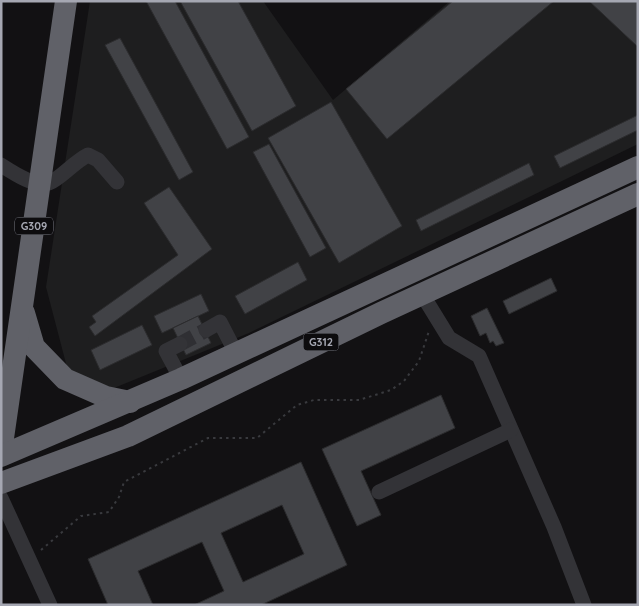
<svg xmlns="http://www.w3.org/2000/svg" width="639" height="606" font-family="Quicksand,sans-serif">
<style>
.built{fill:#1e1e1f}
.building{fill:#414246;stroke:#2c2c2e;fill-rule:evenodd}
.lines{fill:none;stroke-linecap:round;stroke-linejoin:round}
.minor-tunnel{stroke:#2f2f33;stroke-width:15;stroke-dasharray:15 8;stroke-linecap:butt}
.path{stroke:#393a3e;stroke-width:2;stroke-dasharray:2.5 4;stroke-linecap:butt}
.minor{stroke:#333337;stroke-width:15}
.highway{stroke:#606168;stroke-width:22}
.labels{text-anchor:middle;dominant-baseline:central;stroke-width:5;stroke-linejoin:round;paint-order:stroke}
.shield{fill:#0d0c0e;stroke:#777881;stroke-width:1}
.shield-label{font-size:11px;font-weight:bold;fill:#a5a7b2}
</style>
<rect width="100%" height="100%" fill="#121113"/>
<path class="built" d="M90 1H263L333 100 450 1H638V144L249 333 114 388 69 375 46 287Z"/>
<g class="building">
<path d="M146 1H175L249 137 227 149Z"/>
<path d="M180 1H238L296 106 252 131Z"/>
<path d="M453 1H554L387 139 346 89Z"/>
<path d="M589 1H638V47Z"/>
<path d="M120 38 193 172 179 180 105 45Z"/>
<path d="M331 102 402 226 339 263 268 138Z"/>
<path d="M638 115V130L560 168 554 156Z"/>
<path d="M269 144 326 248 310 257 253 152Z"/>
<path d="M529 163 534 175 421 231 416 220Z"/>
<path d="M169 187 212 249 95 336 89 327 96 322 92 316 178 255 144 203Z"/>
<path d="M298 262 307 280 245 314 235 296Z"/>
<path d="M551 278 557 291 509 314 503 301Z"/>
<path d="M201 294 209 311 162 333 154 316Z"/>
<path d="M487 308 504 343 496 346 493 341 490 343 486 333 480 336 471 316Z"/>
<path d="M198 316 211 343 186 355 173 328Z"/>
<path d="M142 325 152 345 100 370 91 350Z"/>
<path d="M441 395 455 428 361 471 381 515 357 526 322 449Z"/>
<path d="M301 462 347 565 261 605H194L224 591 202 542 138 571 153 605H108L88 559ZM282 505 304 554 243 582 221 533Z"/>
</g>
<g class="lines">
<path class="minor-tunnel" d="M180 344 206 330"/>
<path class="path" d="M41 550 81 516 109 512 119 497 124 482 208 438H257L297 405 314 400H359L391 390 404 381 419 361 429 331"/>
<g class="minor">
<path d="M1 165C12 172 35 188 49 183 60 179 74 162 88 155L98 160 117 182"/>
<path d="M422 294 449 338 479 356 554 527 584 605"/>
<path d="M206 330 220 322 236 353"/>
<path d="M180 344 166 351 181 379"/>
<path d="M379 492 511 430"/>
<path d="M1 498 50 605"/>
</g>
<g class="highway">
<path d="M24 313 34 347 65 379 106 397 130 402"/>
<path d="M1 452 66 1"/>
<path d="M1 456 181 379 638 167"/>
<path d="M1 483 128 436 381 313 638 194"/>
</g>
</g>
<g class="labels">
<g class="shield">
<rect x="15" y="217.5" width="38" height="17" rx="4"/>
<rect x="303.5" y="333.5" width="35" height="17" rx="4"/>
</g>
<g class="shield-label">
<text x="34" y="226">G309</text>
<text x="321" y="342">G312</text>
</g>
</g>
<rect width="639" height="606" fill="none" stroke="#a5a7b2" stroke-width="5"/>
</svg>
